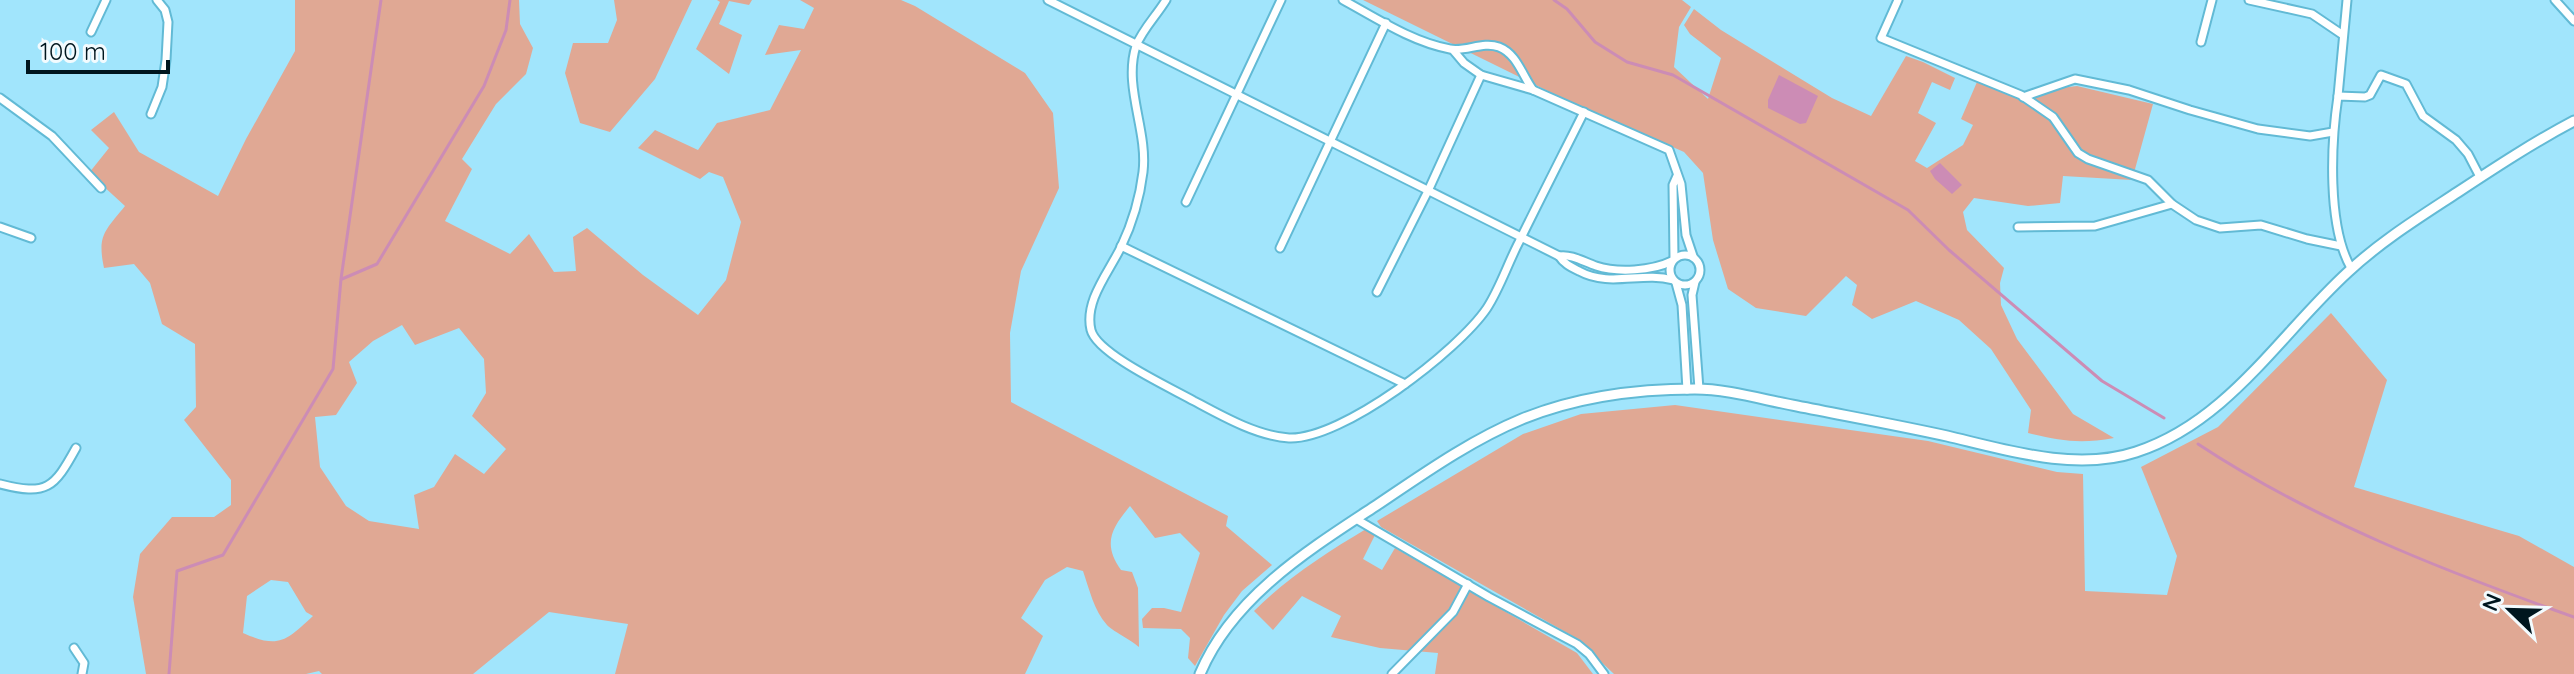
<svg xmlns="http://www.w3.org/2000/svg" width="2574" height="674" font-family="Quicksand,sans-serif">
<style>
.green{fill:#e0a894;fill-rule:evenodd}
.water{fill:#cc8cb5}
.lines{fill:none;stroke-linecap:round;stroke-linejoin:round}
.stream{stroke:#cc8cb5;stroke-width:3}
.minor-casing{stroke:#62bad5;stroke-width:11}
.tertiary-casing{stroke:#62bad5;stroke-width:13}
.minor{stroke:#fff;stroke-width:7}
.tertiary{stroke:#fff;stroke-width:9}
</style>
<rect width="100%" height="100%" fill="#a1e5fc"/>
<g class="green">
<path d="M295 0H519L520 24 533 48 526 74 496 104 462 159 472 169 445 221 510 254 529 234 554 272 576 271 573 237 587 228 643 275 698 315 726 280 741 222 723 177 709 172 700 179 638 148 655 130 698 150 717 123 770 110 801 50 765 55 779 25 804 29 814 8 800 0H901L915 6 1025 73 1053 113 1059 188 1021 271 1010 333 1011 402 1228 516 1226 526 1272 565 1242 591 1224 615 1195 666 1188 658 1190 638 1181 629 1143 628 1142 619 1152 608H1164L1181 612 1200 553 1180 533 1155 538 1130 506C1112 528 1102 543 1121 570L1132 572 1138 588 1139 647C1131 640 1111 630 1107 625 1094 611 1089 588 1083 571L1067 567 1045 580 1021 618 1043 636 1025 674H615L628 624 549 612 473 674H322L319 671 306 674H146L133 597 140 554 172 517H214L231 505V480L184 420 196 407 195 344 162 324 150 283 134 264 104 268C97 235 105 231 125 206L89 173 109 148 91 130 114 112 139 152 218 196 246 139 295 51ZM402 325 415 345 459 328 484 359 486 393 472 416 506 449 484 474 455 454 434 487 414 495 419 529 369 521 346 506 320 467 315 417 336 415 357 383 349 362 373 341ZM271 580 288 582 306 612 313 616C286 641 279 649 243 633L247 596Z"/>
<path d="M614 0H692L655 79 610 132 580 123 565 73 573 43H608L617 20Z"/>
<path d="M717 0H752L749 5 729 1 719 24 742 35 729 74 696 49 720 2Z"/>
<path d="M1363 0H1682L1691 7 1679 27 1674 67 1708 99 1721 58 1690 34 1684 25 1694 9 1721 30 1832 98 1871 116 1906 56 1923 62 1955 78 1950 90 1932 82 1918 113 1936 123 1915 161 1927 168 1963 145 1973 125 1961 119 1977 82 2018 98 2030 99 2052 89 2077 86 2153 104 2132 180 2063 176 2060 203 2028 206 1974 198 1963 212 1967 230 2004 268 2000 283 2001 305 2017 339 2073 414 2114 438C2080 444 2061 441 2028 433L2031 410 1991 349 1959 320 1916 301 1872 319 1852 305 1857 285 1846 276 1806 316 1756 308 1728 289 1713 240 1703 173 1684 152 1562 98Z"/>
<path d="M2331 313 2387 380 2354 487 2519 536 2574 567V674H1614L1576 638 1381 527 1377 521 1523 434 1581 414 1675 405 1928 441 2057 472 2083 474 2085 591 2167 595 2177 556 2141 467 2218 427Z"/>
<path d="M1366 529 1375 535 1363 559 1382 570 1395 548 1577 653 1593 674H1435L1438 653 1380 648 1331 637 1341 616 1302 596 1273 630 1254 611C1287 578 1326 553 1366 529Z"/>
</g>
<g class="water">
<path d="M1779 75 1818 96 1806 123 1800 124 1768 108V100Z"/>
<path d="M1940 163 1962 185 1952 194 1935 179 1930 171Z"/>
</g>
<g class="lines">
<g class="stream">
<path d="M1554 0 1567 9 1595 42 1627 62 1673 75 1908 210 1949 250 2102 381 2164 418"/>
<path d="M342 279 377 264 484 86 506 30 510 0"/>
<path d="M2198 444C2313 520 2444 571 2574 617"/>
<path d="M169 674 177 571 223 555 333 369 341 279 381 0"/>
</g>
<g class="minor-casing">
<g id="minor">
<path d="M1048 0 1559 256C1564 264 1571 267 1579 271 1610 288 1642 271 1673 280"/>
<path d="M1166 0C1157 15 1142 30 1136 46 1123 87 1148 130 1143 172 1140 197 1132 224 1121 247 1109 272 1084 301 1091 330 1097 354 1171 388 1194 401 1222 416 1257 436 1289 438 1342 440 1458 351 1487 308 1500 288 1508 263 1519 242 1540 199 1562 156 1584 112"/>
<path d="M1343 0C1376 18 1412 42 1450 49 1466 52 1483 41 1499 47 1517 54 1522 75 1533 90"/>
<path d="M1898 0 1881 38 2021 95 2053 117 2078 153 2088 159 2148 180 2172 204 2196 220 2220 228 2261 225 2307 239 2341 246"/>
<path d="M2249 0 2312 14 2343 35"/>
<path d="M2555 0 2574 21"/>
<path d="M91 32 106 0"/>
<path d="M2201 42 2212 0"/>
<path d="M1453 50 1464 63 1481 75 1533 90 1669 150 1681 184 1686 235 1693 256"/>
<path d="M2338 96 2347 0"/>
<path d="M2023 97 2075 79 2129 90 2190 110 2258 129 2310 136 2333 132"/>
<path d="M0 98 52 136 101 188"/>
<path d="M151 114 162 87 166 60 168 22 165 10 157 0"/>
<path d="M1186 202 1281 0"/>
<path d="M0 227 31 238"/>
<path d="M2018 227 2095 226 2172 204"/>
<path d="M1121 246 1405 384"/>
<path d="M1280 248 1386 23"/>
<circle cx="1685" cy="270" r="15"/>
<path d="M1559 256C1572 254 1584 262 1596 266 1617 273 1652 271 1672 261"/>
<path d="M1674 258 1673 185 1677 176"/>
<path d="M2351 268C2327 226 2331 143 2338 96L2365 97 2370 95 2381 75 2406 84 2423 116 2456 140 2468 154 2480 177"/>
<path d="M1695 282 1692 295 1699 389"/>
<path d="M1676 283 1682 305 1687 390"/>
<path d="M1377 292 1428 191 1481 75"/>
<path d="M0 484C47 496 54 488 76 448"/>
<path d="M1356 519 1489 597 1577 644 1589 654 1604 674"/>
<path d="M74 648 84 663 82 674"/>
<path d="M1392 674 1453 612 1468 584"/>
</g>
</g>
<g class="tertiary-casing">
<path id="tertiary" d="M1200 674C1232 597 1310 549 1377 505 1423 474 1471 440 1522 419 1576 397 1637 389 1695 389 1728 389 1764 400 1797 406 1847 416 1897 425 1947 436 2006 450 2076 472 2136 452 2228 422 2280 334 2348 272 2381 241 2420 217 2458 192 2496 167 2534 142 2574 121"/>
</g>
<use href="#minor" class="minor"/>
<use href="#tertiary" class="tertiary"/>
</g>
<g transform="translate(2510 610) rotate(293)" stroke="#f3fbfe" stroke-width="6" paint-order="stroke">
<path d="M0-6L14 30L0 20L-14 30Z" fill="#00161e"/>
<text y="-12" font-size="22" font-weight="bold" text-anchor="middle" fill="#00161e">N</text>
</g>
<path d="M28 60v12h140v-12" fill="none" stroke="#00161e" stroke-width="4"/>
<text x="40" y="60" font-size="24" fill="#00161e" stroke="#f3fbfe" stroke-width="6" paint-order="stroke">100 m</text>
</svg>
